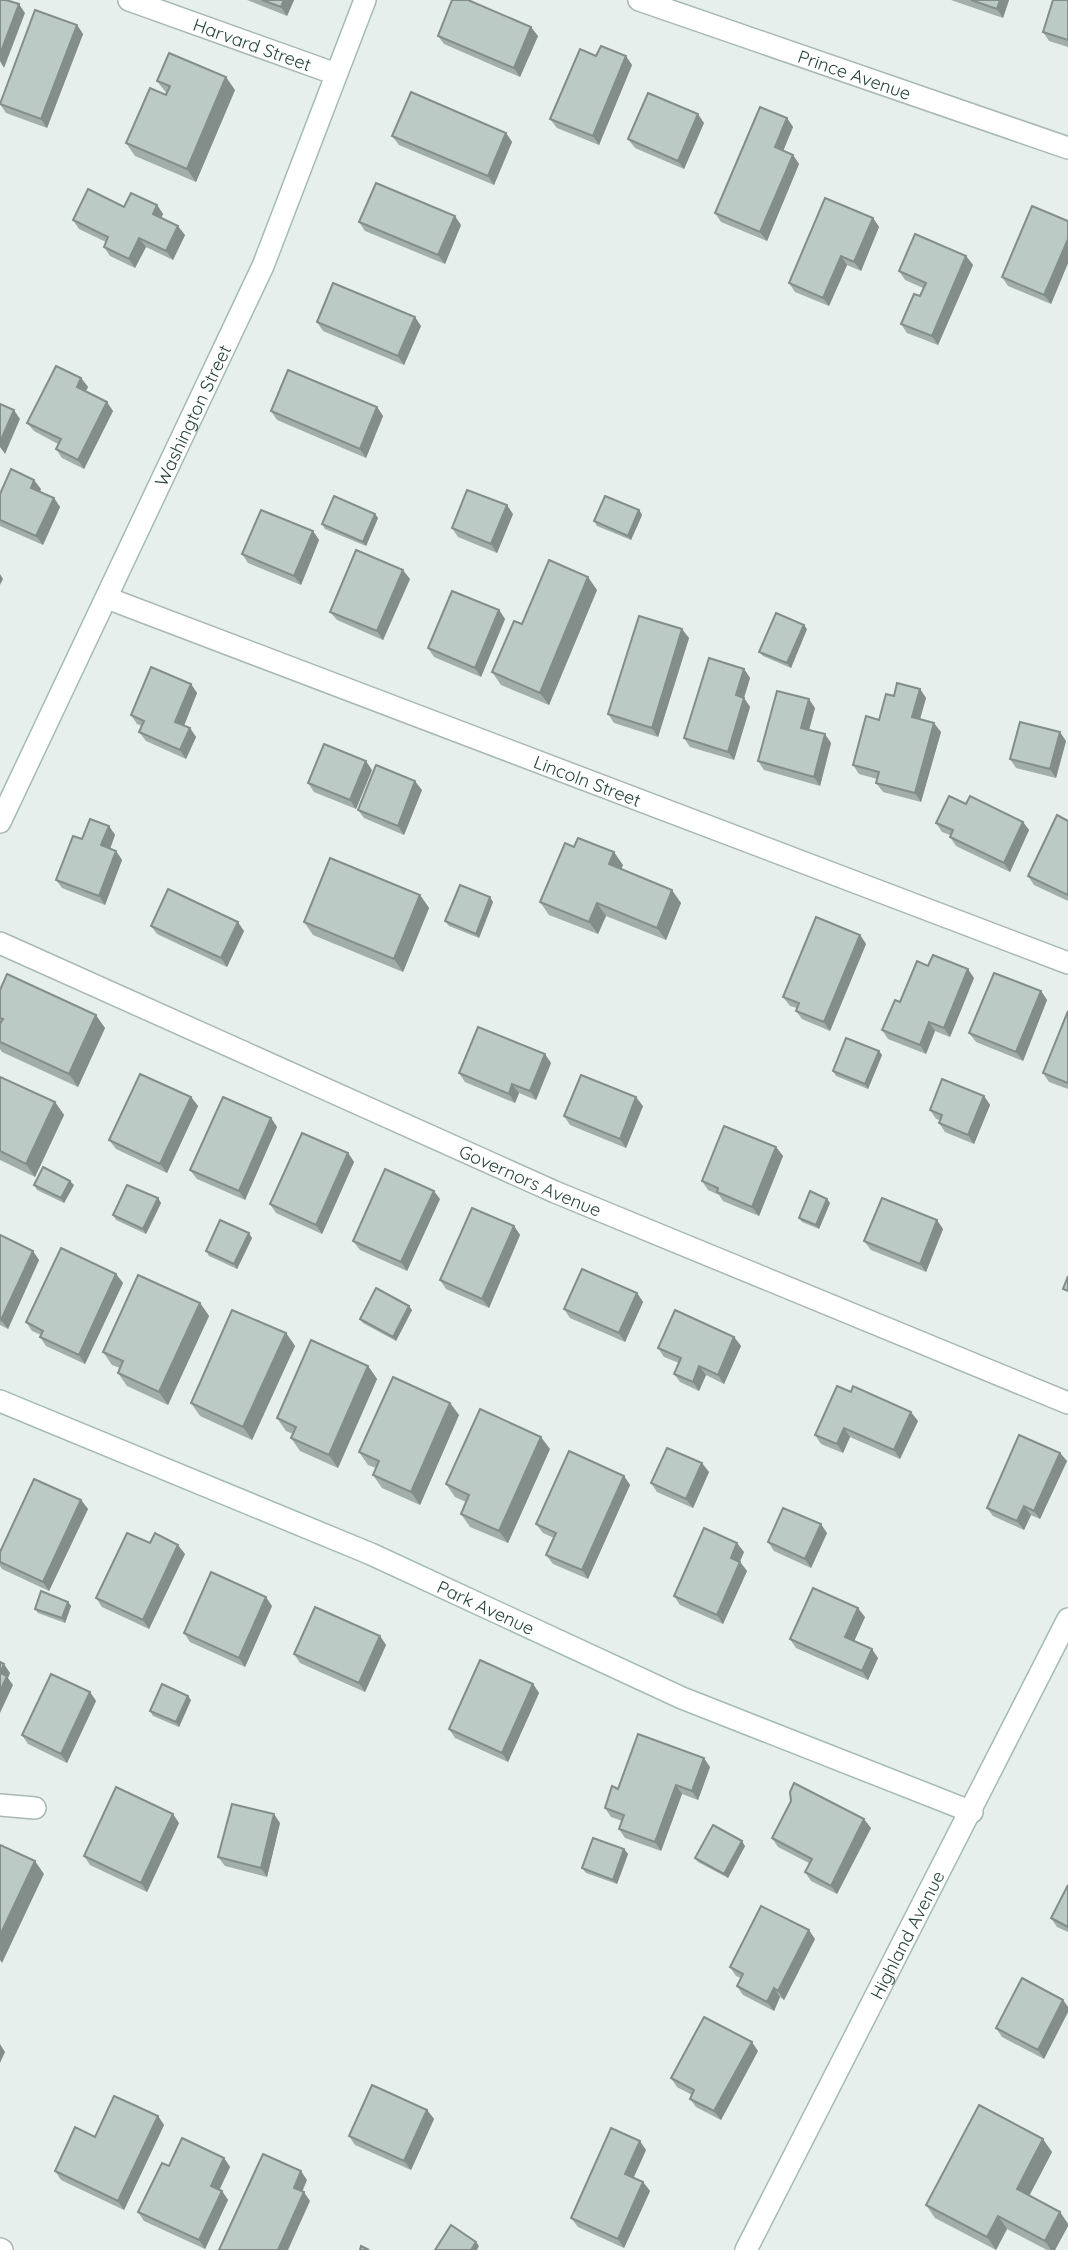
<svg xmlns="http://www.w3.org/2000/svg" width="1068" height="2250" font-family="Quicksand,sans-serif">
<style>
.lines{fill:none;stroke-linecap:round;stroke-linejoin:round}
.street-casing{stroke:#a8b8b2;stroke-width:24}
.secondary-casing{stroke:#a4bbb3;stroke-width:24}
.street{stroke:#fff;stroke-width:21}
.secondary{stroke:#fff;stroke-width:21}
.wall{fill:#a1aea9}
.shaded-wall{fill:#838d89}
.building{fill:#bbcac4;stroke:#838d89;stroke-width:2}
.labels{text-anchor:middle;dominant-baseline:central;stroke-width:5;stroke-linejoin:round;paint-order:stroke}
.street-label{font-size:18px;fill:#24423a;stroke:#f7fbf9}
</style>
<rect width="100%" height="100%" fill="#e6efeb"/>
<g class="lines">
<g class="street-casing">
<g id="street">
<path id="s1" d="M129 0 336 74"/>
<path id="s2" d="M639 0 1068 148"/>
<path id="s3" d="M107 598 1068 963"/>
<path id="s4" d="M0 943 555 1192 1068 1403"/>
<path d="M0 1805 35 1808"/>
<path d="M0 2249 2 2250"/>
</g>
</g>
<g class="secondary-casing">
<g id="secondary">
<path id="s5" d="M0 822 263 266 365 0"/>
<path id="s6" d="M0 1401 371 1554 682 1698 972 1812"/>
<path id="s7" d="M746 2250 1068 1619"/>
</g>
</g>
<use href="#street" class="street"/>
<use href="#secondary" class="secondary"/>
</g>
<g class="wall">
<path d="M247 0H294L287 16Z"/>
<path d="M951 0H1009L1003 18Z"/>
<path d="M1068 0V47L1049 41 1043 32Z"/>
<path d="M77 25 83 34 47 128 6 113 0 104Z"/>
<path d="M438 36H538L520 77 444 44Z"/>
<path d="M596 56 632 65 599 145 557 128 550 119Z"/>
<path d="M157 81 235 90 196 182 135 156 126 143 166 95 167 94Z"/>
<path d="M787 118 793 127 783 151 793 155 799 164 767 241 721 222 715 213Z"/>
<path d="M704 123 684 169 635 148 628 139Z"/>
<path d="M506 133 512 142 494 185 399 145 392 136Z"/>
<path d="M157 205 163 214 161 218 185 235 173 260 146 247 135 268 110 256 104 247 106 242 79 229 73 220 124 207Z"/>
<path d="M873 218 879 227 861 271 847 265 829 306 795 292 789 283Z"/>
<path d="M1068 221V263L1051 304 1008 286 1002 277Z"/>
<path d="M359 222 461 225 445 264 365 231Z"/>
<path d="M966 256 973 265 938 345 907 333 901 324 920 296 923 288 905 280 899 271Z"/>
<path d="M317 322 421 326 404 365 323 331Z"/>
<path d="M81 378 88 387 86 391 113 411 84 469 62 458 56 449 58 444 34 431 27 423Z"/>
<path d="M377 407 383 416 366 458 277 420 271 411Z"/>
<path d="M41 489 40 492 54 498 60 507 43 545 0 526V494Z"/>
<path d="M639 510 642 515 631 540 597 526 594 521Z"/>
<path d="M375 514 378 518 366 546 325 529 322 524Z"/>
<path d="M513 514 497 553 458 537 452 528Z"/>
<path d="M313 531 319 540 301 585 248 563 242 554Z"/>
<path d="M410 579 383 640 337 620 330 612Z"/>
<path d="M597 590 549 705 501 685 492 672 522 624Z"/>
<path d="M499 610 505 619 481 677 434 657 428 648Z"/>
<path d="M807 629 791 668 763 656 759 652Z"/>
<path d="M689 638 658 737 614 723 608 714Z"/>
<path d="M744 669 750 678 744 698 750 707 734 760 690 747 684 738Z"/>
<path d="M191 684 197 693 184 725 190 728 196 737 186 759 146 741 139 732 142 726 137 724 131 715Z"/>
<path d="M920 689 926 698 920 719 941 732 921 802 883 792 876 783 877 779 859 774 853 765 894 696Z"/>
<path d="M815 708 809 730 831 743 820 786 764 770 758 761Z"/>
<path d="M1066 741 1056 778 1016 768 1010 759Z"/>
<path d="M372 770 356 809 314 792 308 783Z"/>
<path d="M422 790 404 835 364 818 358 810Z"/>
<path d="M966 804 1023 822 1029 830 1010 872 956 846 950 837V835L942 832 936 823Z"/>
<path d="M1068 821V901L1034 885 1028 876Z"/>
<path d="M109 826 115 835 110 849 116 851 122 860 105 905 62 888 56 880 82 839Z"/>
<path d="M623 865 621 869 681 903 666 940 606 916 598 934 549 915 540 902Z"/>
<path d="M420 895 429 908 403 972 313 935 304 922Z"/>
<path d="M493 902 479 938 449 926 445 921Z"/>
<path d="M151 926 244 931 227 967 157 934Z"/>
<path d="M860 935 866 944 830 1031 802 1019 796 1011 797 1008 790 1006 783 997Z"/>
<path d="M974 978 950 1037 935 1031 926 1054 888 1039 882 1030 900 1002Z"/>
<path d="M0 990 105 1028 78 1087 2 1052 0 1049Z"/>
<path d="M1041 991 1047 1000 1023 1061 976 1042 969 1033Z"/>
<path d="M1068 1011V1089L1049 1082 1043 1073Z"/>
<path d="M879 1051 882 1055 868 1089 836 1076 833 1071Z"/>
<path d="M551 1063 536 1100 519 1093 515 1103 465 1082 459 1073Z"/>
<path d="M0 1077 55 1102 64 1115 35 1177 0 1160Z"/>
<path d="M984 1096 990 1105 974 1144 945 1132 939 1123 940 1120 936 1119 930 1110Z"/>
<path d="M191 1097 198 1106 167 1173 116 1149 109 1140Z"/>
<path d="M643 1106 626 1148 570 1125 564 1116Z"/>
<path d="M271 1118 277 1127 245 1200 197 1179 190 1170Z"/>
<path d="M776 1147 783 1156 759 1216 723 1201 719 1195 708 1190 702 1181Z"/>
<path d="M348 1153 354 1162 322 1234 276 1213 270 1204Z"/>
<path d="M34 1185H74L64 1203 37 1190Z"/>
<path d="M158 1198 161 1203 146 1234 116 1220 113 1215Z"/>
<path d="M440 1199 407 1271 360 1250 353 1241Z"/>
<path d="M830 1203 819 1229 802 1222 799 1218Z"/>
<path d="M514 1226 520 1235 489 1308 446 1289 440 1280Z"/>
<path d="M943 1229 926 1272 871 1250 864 1241Z"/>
<path d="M0 1235 39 1260 8 1329 0 1325Z"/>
<path d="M252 1238 237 1269 209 1256 206 1251Z"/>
<path d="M116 1274 123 1283 85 1364 46 1346 40 1337 41 1335 32 1331 26 1322Z"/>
<path d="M637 1293 643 1302 625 1342 570 1318 564 1309Z"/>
<path d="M200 1303 209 1316 168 1405 127 1386 118 1373 120 1368 112 1365 103 1352Z"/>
<path d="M412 1310 396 1341 363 1323 360 1319Z"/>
<path d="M286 1333 295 1346 252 1440 200 1416 191 1403Z"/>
<path d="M734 1337 741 1346 724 1384 706 1375 699 1391 680 1382 674 1374 679 1363 664 1357 658 1348Z"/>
<path d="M368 1366 377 1379 338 1468 300 1451 291 1438 293 1434 286 1431 277 1418Z"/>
<path d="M837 1386 918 1421 900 1459 850 1437 843 1453 821 1444 815 1435Z"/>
<path d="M450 1403 459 1415 420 1505 382 1488 373 1475 376 1468 368 1465 359 1452Z"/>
<path d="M550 1449 508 1543 470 1527 461 1514 466 1502 455 1497 446 1484Z"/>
<path d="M1060 1453 1067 1461 1040 1519 1031 1515 1024 1530 993 1516 987 1508Z"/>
<path d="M709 1472 693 1508 657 1492 651 1483Z"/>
<path d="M624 1476 630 1485 588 1579 553 1564 546 1555 554 1538 543 1533 536 1524Z"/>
<path d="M81 1500 88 1509 49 1591 2 1569 0 1566V1552Z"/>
<path d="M827 1533 811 1568 774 1551 768 1542Z"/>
<path d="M150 1543 185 1554 149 1629 102 1607 96 1598Z"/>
<path d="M744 1552 740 1562 747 1571 723 1624 680 1605 674 1596Z"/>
<path d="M68 1602 71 1606 65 1623 38 1613 35 1609Z"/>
<path d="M272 1606 245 1667 190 1642 184 1633Z"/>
<path d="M865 1617 854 1641 878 1658 868 1680 796 1648 790 1639Z"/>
<path d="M380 1636 386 1645 365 1692 300 1663 294 1654Z"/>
<path d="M533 1684 539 1693 508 1762 455 1738 449 1729Z"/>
<path d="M90 1692 96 1701 67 1763 28 1744 22 1735Z"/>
<path d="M191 1700 179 1727 153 1716 150 1711Z"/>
<path d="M710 1767 698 1800 682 1794 661 1851 625 1838 619 1829 622 1821 611 1817 605 1808 618 1789Z"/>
<path d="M179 1823 147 1892 90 1865 84 1856Z"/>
<path d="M280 1823 267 1877 225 1866 218 1857Z"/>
<path d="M871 1828 837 1894 811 1881 805 1872 809 1863 778 1847 772 1838Z"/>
<path d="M745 1846 728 1878 698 1862 695 1858Z"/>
<path d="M624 1849 628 1854 617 1884 586 1873 582 1868Z"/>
<path d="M1068 1885V1932L1057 1927 1051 1918Z"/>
<path d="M815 1939 784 2000 780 1997 774 2011 743 1995 737 1986 741 1978 736 1976 730 1967Z"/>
<path d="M1063 2000 1068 2007V2012L1044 2059 1002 2037 996 2028Z"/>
<path d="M758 2051 721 2120 696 2107 690 2099 692 2095 677 2087 671 2078Z"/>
<path d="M427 2110 434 2119 411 2170 355 2145 349 2136Z"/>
<path d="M158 2116 164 2125 124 2210 61 2180 55 2171 95 2137Z"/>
<path d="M646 2150 634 2177 643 2182 650 2191 624 2248 578 2227 571 2218Z"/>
<path d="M1052 2152 1029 2196 1060 2212 1068 2224V2226L1055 2250H1047L1007 2229 996 2250 935 2218 926 2205Z"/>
<path d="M224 2158 230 2167 219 2190 222 2191 228 2200 205 2249 144 2221 138 2212 169 2166Z"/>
</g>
<g class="shaded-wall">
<path d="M284 0H294L287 16 281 7Z"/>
<path d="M1000 0H1009L1003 18 997 9Z"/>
<path d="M19 4 25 13 4 68 0 61V54Z"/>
<path d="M77 25 83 34 47 128 41 119Z"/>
<path d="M531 27 538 36 520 77 514 68Z"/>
<path d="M626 56 632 65 599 145 593 136Z"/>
<path d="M226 77 235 90 196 182 187 169Z"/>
<path d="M698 114 704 123 684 169 678 161Z"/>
<path d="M787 118 793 127 781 156 775 147Z"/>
<path d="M506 133 512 142 494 185 488 176Z"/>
<path d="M793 155 799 164 767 241 760 232Z"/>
<path d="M157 205 163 214 159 223 153 214Z"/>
<path d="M455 216 461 225 445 264 438 255Z"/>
<path d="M873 218 879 227 861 271 854 262Z"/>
<path d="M178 226 185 235 173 260 166 251Z"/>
<path d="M139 238 146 247 135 268 129 259Z"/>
<path d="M1068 239V263L1051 304 1044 295Z"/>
<path d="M841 256 847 265 829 306 823 298Z"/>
<path d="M966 256 973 265 938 345 932 336Z"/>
<path d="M415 317 421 326 404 365 398 356Z"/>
<path d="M81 378 88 387 83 396 77 387Z"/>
<path d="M107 402 113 411 84 469 78 460Z"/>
<path d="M377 407 383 416 366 458 360 449Z"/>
<path d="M14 410 20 419 5 454 0 447V442Z"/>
<path d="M34 480 41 489 37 497 31 488Z"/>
<path d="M54 498 60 507 43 545 36 536Z"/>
<path d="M507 505 513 514 497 553 491 544Z"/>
<path d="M639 510 642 515 631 540 628 536Z"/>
<path d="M375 514 378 518 366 546 363 542Z"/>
<path d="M313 531 319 540 301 585 294 576Z"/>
<path d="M403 570 410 579 383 640 377 631Z"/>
<path d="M0 574 3 579 0 585Z"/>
<path d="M588 577 597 590 549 705 540 693Z"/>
<path d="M499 610 505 619 481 677 475 668Z"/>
<path d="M804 625 807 629 791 668 787 663Z"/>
<path d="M682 629 689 638 658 737 652 728Z"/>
<path d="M744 669 750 678 742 704 736 695Z"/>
<path d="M191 684 197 693 182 731 175 722Z"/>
<path d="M920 689 926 698 918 726 912 717Z"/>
<path d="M744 698 750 707 734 760 728 752Z"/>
<path d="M809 699 815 708 807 737 801 728Z"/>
<path d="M934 723 941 732 921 802 915 793Z"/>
<path d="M190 728 196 737 186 759 180 750Z"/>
<path d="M1060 732 1066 741 1056 778 1050 769Z"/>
<path d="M825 734 831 743 820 786 814 777Z"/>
<path d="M366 761 372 770 356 809 350 800Z"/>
<path d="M415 781 422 790 404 835 398 826Z"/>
<path d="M1023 822 1029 830 1010 872 1004 863Z"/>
<path d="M109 826 115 835 108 854 101 845Z"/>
<path d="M116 851 122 860 105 905 99 896Z"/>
<path d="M614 852 623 865 618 877 609 864Z"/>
<path d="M672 890 681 903 666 940 657 928Z"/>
<path d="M420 895 429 908 403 972 394 959Z"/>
<path d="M490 897 493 902 479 938 476 934Z"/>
<path d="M597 903 606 916 598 934 589 922Z"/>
<path d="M238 922 244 931 227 967 221 958Z"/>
<path d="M860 935 866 944 830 1031 824 1022Z"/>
<path d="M968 969 974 978 950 1037 944 1028Z"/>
<path d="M1041 991 1047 1000 1023 1061 1016 1052Z"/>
<path d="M96 1015 105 1028 78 1087 69 1074Z"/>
<path d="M929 1022 935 1031 926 1054 920 1045Z"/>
<path d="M879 1051 882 1055 868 1089 865 1084Z"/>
<path d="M545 1054 551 1063 536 1100 530 1091Z"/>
<path d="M512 1084 519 1093 515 1103 509 1094Z"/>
<path d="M984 1096 990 1105 974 1144 968 1135Z"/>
<path d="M191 1097 198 1106 167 1173 160 1164Z"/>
<path d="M636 1097 643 1106 626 1148 620 1139Z"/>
<path d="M55 1102 64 1115 35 1177 26 1164Z"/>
<path d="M271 1118 277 1127 245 1200 239 1191Z"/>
<path d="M776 1147 783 1156 759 1216 752 1207Z"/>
<path d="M348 1153 354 1162 322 1234 316 1225Z"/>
<path d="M70 1181 74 1185 64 1203 61 1198Z"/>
<path d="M434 1191 440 1199 407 1271 401 1262Z"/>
<path d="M158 1198 161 1203 146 1234 143 1229Z"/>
<path d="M827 1199 830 1203 819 1229 816 1225Z"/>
<path d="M937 1220 943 1229 926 1272 920 1264Z"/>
<path d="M514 1226 520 1235 489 1308 482 1299Z"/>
<path d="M249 1233 252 1238 237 1269 234 1264Z"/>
<path d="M33 1251 39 1260 8 1329 1 1320Z"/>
<path d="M116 1274 123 1283 85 1364 79 1355Z"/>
<path d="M637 1293 643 1302 625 1342 619 1333Z"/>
<path d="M200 1303 209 1316 168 1405 159 1392Z"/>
<path d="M409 1306 412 1310 396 1341 393 1337Z"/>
<path d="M286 1333 295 1346 252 1440 243 1427Z"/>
<path d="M734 1337 741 1346 724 1384 718 1375Z"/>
<path d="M368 1366 377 1379 338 1468 329 1455Z"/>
<path d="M699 1366 706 1375 699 1391 693 1382Z"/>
<path d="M450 1403 459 1415 420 1505 411 1492Z"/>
<path d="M911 1412 918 1421 900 1459 894 1450Z"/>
<path d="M844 1428 850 1437 843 1453 837 1444Z"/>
<path d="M541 1437 550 1449 508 1543 499 1531Z"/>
<path d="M1060 1453 1067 1461 1040 1519 1034 1511Z"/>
<path d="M702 1463 709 1472 693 1508 686 1499Z"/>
<path d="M624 1476 630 1485 588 1579 582 1570Z"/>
<path d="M81 1500 88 1509 49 1591 43 1582Z"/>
<path d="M1024 1506 1031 1515 1024 1530 1017 1521Z"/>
<path d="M821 1524 827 1533 811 1568 805 1559Z"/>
<path d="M737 1543 744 1552 737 1567 731 1558Z"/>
<path d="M178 1545 185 1554 149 1629 143 1620Z"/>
<path d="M740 1562 747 1571 723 1624 717 1615Z"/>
<path d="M266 1597 272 1606 245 1667 239 1658Z"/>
<path d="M68 1602 71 1606 65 1623 62 1618Z"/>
<path d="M858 1608 865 1617 852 1646 845 1637Z"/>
<path d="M380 1636 386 1645 365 1692 359 1683Z"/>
<path d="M872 1649 878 1658 868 1680 862 1671Z"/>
<path d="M4 1664 10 1673 8 1678 13 1685 0 1713V1673Z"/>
<path d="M533 1684 539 1693 508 1762 502 1753Z"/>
<path d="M90 1692 96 1701 67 1763 61 1754Z"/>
<path d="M188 1696 191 1700 179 1727 176 1722Z"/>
<path d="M704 1758 710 1767 698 1800 692 1791Z"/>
<path d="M676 1785 682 1794 661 1851 655 1842Z"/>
<path d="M173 1814 179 1823 147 1892 141 1883Z"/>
<path d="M274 1814 280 1823 267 1877 261 1868Z"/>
<path d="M864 1819 871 1828 837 1894 831 1886Z"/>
<path d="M742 1841 745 1846 728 1878 724 1874Z"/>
<path d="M624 1849 628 1854 617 1884 613 1880Z"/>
<path d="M35 1861 44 1874 2 1963 0 1960V1935Z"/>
<path d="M809 1930 815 1939 784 2000 778 1991Z"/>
<path d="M774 1988 780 1997 774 2011 767 2002Z"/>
<path d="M1063 2000 1068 2007V2012L1044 2059 1038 2050Z"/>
<path d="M752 2042 758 2051 721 2120 714 2111Z"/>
<path d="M0 2044 5 2052 0 2063Z"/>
<path d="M427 2110 434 2119 411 2170 404 2161Z"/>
<path d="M158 2116 164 2125 124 2210 118 2201Z"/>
<path d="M1043 2139 1052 2152 1026 2202 1017 2189Z"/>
<path d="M640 2141 646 2150 631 2183 625 2174Z"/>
<path d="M224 2158 230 2167 217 2195 211 2186Z"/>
<path d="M301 2171 307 2180 300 2197 294 2188Z"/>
<path d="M643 2182 650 2191 624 2248 618 2239Z"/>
<path d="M222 2191 228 2200 205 2249 199 2240Z"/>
<path d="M304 2192 310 2201 288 2250H278Z"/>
<path d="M1060 2212 1068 2224V2226L1055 2250H1051L1045 2241Z"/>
<path d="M998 2216 1007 2229 996 2250 987 2237Z"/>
<path d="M476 2242 479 2246 477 2250H471Z"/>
</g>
<g class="building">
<path d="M0 0H6L19 4 0 54Z"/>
<path d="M262 0H284L281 7Z"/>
<path d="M452 0H468L531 27 514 68 438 36Z"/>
<path d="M971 0H1000L997 9Z"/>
<path d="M1053 0H1068V40L1043 32Z"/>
<path d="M35 10 77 25 41 119 0 104Z"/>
<path d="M601 46 626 56 593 136 550 119 580 49 596 56Z"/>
<path d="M169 53 226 77 187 169 126 143 150 88 166 95 170 86 157 81Z"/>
<path d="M411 92 506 133 488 176 392 136Z"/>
<path d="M648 93 698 114 678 161 628 139Z"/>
<path d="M760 107 787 118 775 147 793 155 760 232 715 213Z"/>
<path d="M376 183 455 216 438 255 359 222Z"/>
<path d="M88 189 124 207 131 193 157 205 153 214 178 226 166 251 139 238 129 259 104 247 108 237 73 220Z"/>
<path d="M825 198 873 218 854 262 841 256 823 298 789 283Z"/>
<path d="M1032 206 1068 221V239L1044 295 1002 277Z"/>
<path d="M915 234 966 256 932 336 901 324 914 294 920 296 926 283 899 271Z"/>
<path d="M333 283 415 317 398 356 317 322Z"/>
<path d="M56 366 81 378 77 387 107 402 78 460 56 449 61 439 27 423Z"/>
<path d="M288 370 377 407 360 449 271 411Z"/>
<path d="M0 404 14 410 0 442Z"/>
<path d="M11 469 34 480 31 488 54 498 36 536 0 520V494Z"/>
<path d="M467 490 507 505 491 544 452 528Z"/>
<path d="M334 496 375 514 363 542 322 524Z"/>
<path d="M605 496 639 510 628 536 594 521Z"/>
<path d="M261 510 313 531 294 576 242 554Z"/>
<path d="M356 550 403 570 377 631 330 612Z"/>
<path d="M549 560 588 577 540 693 492 672 514 621 522 624Z"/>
<path d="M452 591 499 610 475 668 428 648Z"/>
<path d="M776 613 804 625 787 663 759 652Z"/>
<path d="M639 616 682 629 652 728 608 714Z"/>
<path d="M709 658 744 669 736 695 744 698 728 752 684 738Z"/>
<path d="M151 667 191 684 175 722 190 728 180 750 139 732 144 721 131 715Z"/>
<path d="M897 683 920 689 912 717 934 723 915 793 876 783 879 772 853 765 866 716 879 720 886 694 894 696Z"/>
<path d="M777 691 809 699 801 728 825 734 814 777 758 761Z"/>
<path d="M1020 722 1060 732 1050 769 1010 759Z"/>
<path d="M324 744 366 761 350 800 308 783Z"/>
<path d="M376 765 415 781 398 826 358 810Z"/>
<path d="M949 796 966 804 970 796 1023 822 1004 863 950 837 953 830 936 823Z"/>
<path d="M1057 815 1068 821V895L1028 876Z"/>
<path d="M90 819 109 826 101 845 116 851 99 896 56 880 73 836 82 839Z"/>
<path d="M578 838 614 852 609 864 672 890 657 928 597 903 589 922 540 902 565 843 574 847Z"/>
<path d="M330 858 420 895 394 959 304 922Z"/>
<path d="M460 885 490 897 476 934 445 921Z"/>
<path d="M168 889 238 922 221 958 151 926Z"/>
<path d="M816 917 860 935 824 1022 796 1011 799 1003 783 997Z"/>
<path d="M933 955 968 969 944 1028 929 1022 920 1045 882 1030 895 1000 900 1002 917 961 928 966Z"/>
<path d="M994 973 1041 991 1016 1052 969 1033Z"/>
<path d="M7 974 96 1015 69 1074 0 1042V1024L3 1019 0 1018V990Z"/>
<path d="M1068 1011V1083L1043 1073Z"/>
<path d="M478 1027 545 1054 530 1091 512 1084 509 1094 459 1073Z"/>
<path d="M846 1038 879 1051 865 1084 833 1071Z"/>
<path d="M140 1074 191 1097 160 1164 109 1140Z"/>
<path d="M581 1075 636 1097 620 1139 564 1116Z"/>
<path d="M0 1077 55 1102 26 1164 0 1151Z"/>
<path d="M942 1079 984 1096 968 1135 939 1123 942 1115 930 1110Z"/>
<path d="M223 1097 271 1118 239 1191 190 1170Z"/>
<path d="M724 1126 776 1147 752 1207 717 1192 718 1188 702 1181Z"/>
<path d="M302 1133 348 1153 316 1225 270 1204Z"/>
<path d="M43 1167 70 1181 61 1198 34 1185Z"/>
<path d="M385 1169 434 1191 401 1262 353 1241Z"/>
<path d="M127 1185 158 1198 143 1229 113 1215Z"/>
<path d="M810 1191 827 1199 816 1225 799 1218Z"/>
<path d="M882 1198 937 1220 920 1264 864 1241Z"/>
<path d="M472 1208 514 1226 482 1299 440 1280Z"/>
<path d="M220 1220 249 1233 234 1264 206 1251Z"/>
<path d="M0 1235 33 1251 1 1320 0 1319Z"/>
<path d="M61 1248 116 1274 79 1355 40 1337 43 1331 26 1322Z"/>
<path d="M582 1269 637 1293 619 1333 564 1309Z"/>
<path d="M138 1275 200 1303 159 1392 118 1373 123 1361 103 1352Z"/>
<path d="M1068 1276V1291L1063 1289Z"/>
<path d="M376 1288 409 1306 393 1337 360 1319Z"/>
<path d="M232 1310 286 1333 243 1427 191 1403Z"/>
<path d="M675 1310 734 1337 718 1375 699 1366 693 1382 674 1374 681 1358 658 1348Z"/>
<path d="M311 1340 368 1366 329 1455 291 1438 296 1427 277 1418Z"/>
<path d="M393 1377 450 1403 411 1492 373 1475 379 1461 359 1452Z"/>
<path d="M837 1386 851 1392 853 1386 911 1412 894 1450 844 1428 837 1444 815 1435Z"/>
<path d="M480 1409 541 1437 499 1531 461 1514 469 1495 446 1484Z"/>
<path d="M1019 1435 1060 1453 1034 1511 1024 1506 1017 1521 987 1508Z"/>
<path d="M667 1448 702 1463 686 1499 651 1483Z"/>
<path d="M569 1451 624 1476 582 1570 546 1555 556 1533 536 1524Z"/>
<path d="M34 1479 81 1500 43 1582 0 1562V1552Z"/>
<path d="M783 1508 821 1524 805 1559 768 1542Z"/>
<path d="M704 1528 737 1543 731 1558 740 1562 717 1615 674 1596Z"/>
<path d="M127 1533 150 1543 155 1533 178 1545 143 1620 96 1598Z"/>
<path d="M211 1572 266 1597 239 1658 184 1633Z"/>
<path d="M813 1588 858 1608 845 1637 872 1649 862 1671 790 1639Z"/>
<path d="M41 1591 68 1602 62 1618 35 1609Z"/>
<path d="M315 1607 380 1636 359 1683 294 1654Z"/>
<path d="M480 1660 533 1684 502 1753 449 1729Z"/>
<path d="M0 1662 4 1664 0 1673Z"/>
<path d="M0 1673 7 1676 0 1691Z"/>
<path d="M51 1674 90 1692 61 1754 22 1735Z"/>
<path d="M162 1684 188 1696 176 1722 150 1711Z"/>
<path d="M638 1734 704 1758 692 1791 676 1785 655 1842 619 1829 624 1815 605 1808 612 1786 618 1789Z"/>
<path d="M794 1783 864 1819 831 1886 805 1872 812 1859 772 1838 791 1801 790 1792Z"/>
<path d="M116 1787 173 1814 141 1883 84 1856Z"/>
<path d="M232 1804 274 1814 261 1868 218 1857Z"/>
<path d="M713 1825 742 1841 724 1874 695 1858Z"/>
<path d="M593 1838 624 1849 613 1880 582 1868Z"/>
<path d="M0 1845 35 1861 0 1935Z"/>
<path d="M1068 1885V1927L1051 1918Z"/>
<path d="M761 1906 809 1930 778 1991 774 1988 767 2002 737 1986 743 1974 730 1967Z"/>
<path d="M1022 1978 1063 2000 1038 2050 996 2028Z"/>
<path d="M704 2017 752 2042 714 2111 690 2099 694 2090 671 2078Z"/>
<path d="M372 2085 427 2110 404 2161 349 2136Z"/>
<path d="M114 2096 158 2116 118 2201 55 2171 75 2127 95 2137Z"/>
<path d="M979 2105 1043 2139 1017 2189 1060 2212 1045 2241 998 2216 987 2237 926 2205Z"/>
<path d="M611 2128 640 2141 625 2174 643 2182 618 2239 571 2218Z"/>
<path d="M182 2138 224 2158 211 2186 222 2191 199 2240 138 2212 162 2163 169 2166Z"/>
<path d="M263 2154 301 2171 294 2188 304 2192 278 2250H219Z"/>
<path d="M451 2225 476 2242 471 2250H435Z"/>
<path d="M361 2246 369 2250H360Z"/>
</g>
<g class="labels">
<g class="street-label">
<text stroke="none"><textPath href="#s1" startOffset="131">Harvard Street</textPath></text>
<text stroke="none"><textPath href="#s2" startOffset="228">Prince Avenue</textPath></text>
<text stroke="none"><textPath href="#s5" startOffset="450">Washington Street</textPath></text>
<text stroke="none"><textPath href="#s3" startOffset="514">Lincoln Street</textPath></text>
<text stroke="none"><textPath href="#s4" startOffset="581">Governors Avenue</textPath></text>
<text stroke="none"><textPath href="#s6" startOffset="528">Park Avenue</textPath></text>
<text stroke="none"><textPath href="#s7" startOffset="354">Highland Avenue</textPath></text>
</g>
</g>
</svg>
